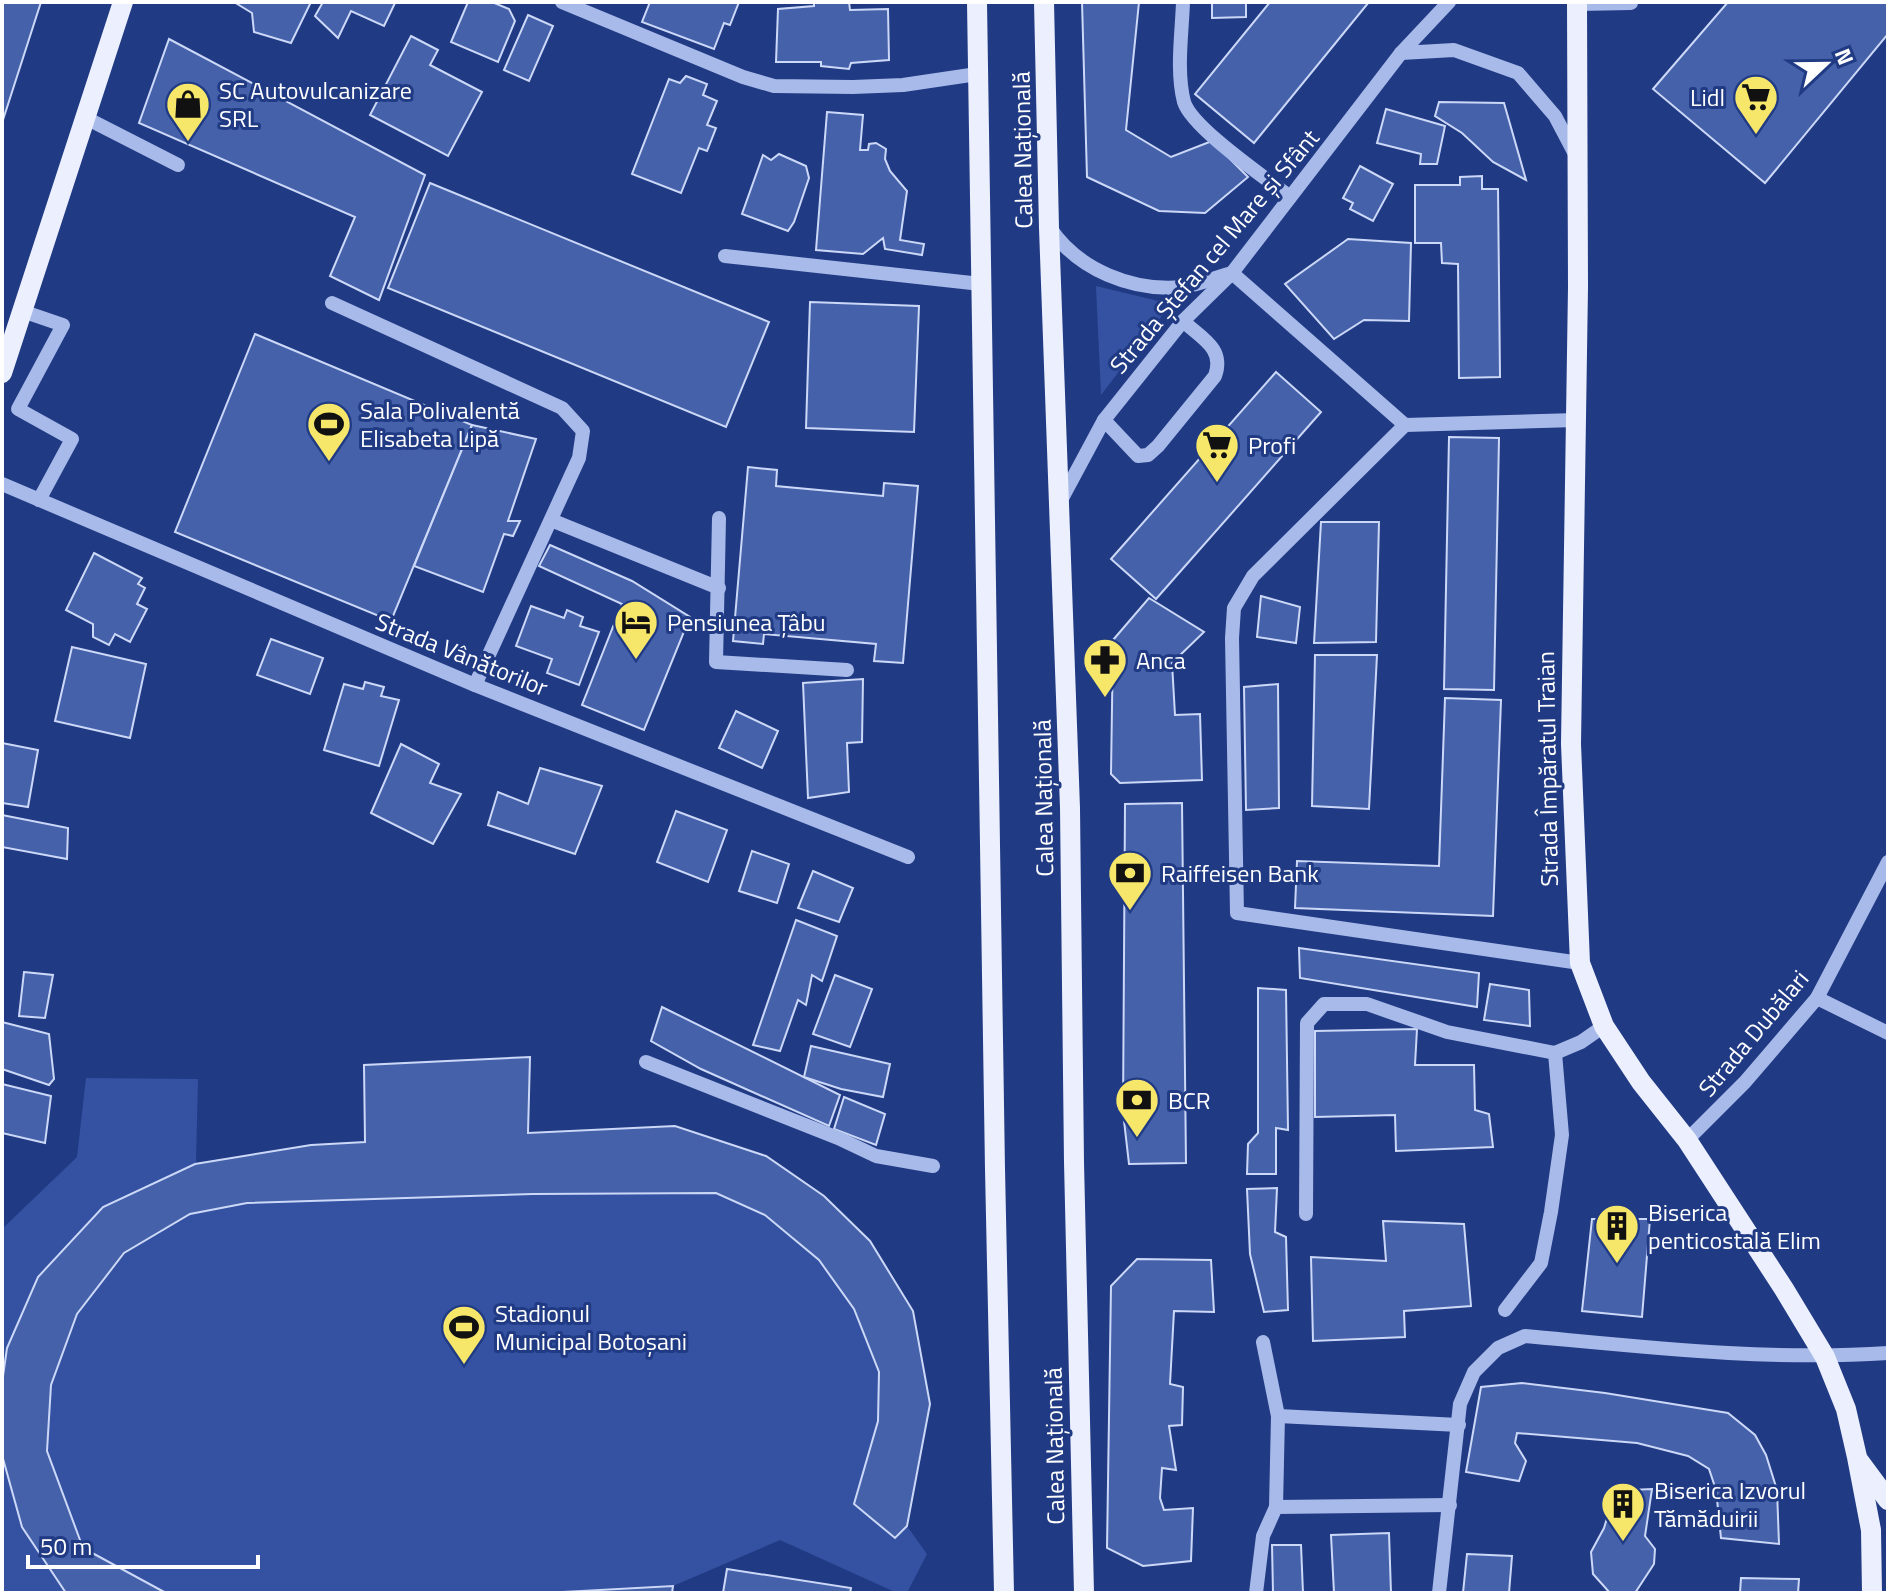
<svg xmlns="http://www.w3.org/2000/svg" width="1890" height="1595" font-family="'Titillium Web',sans-serif">
<style>
.green{fill:#3452a1}
.building{fill:#4561aa;stroke:#ccd8f7;stroke-width:2}
.lines{fill:none;stroke-linecap:round;stroke-linejoin:round}
.minor{stroke:#a8bae9;stroke-width:14}
.major{stroke:#ebeffe;stroke-width:20}
.labels{text-anchor:middle;dominant-baseline:central;stroke-width:6;stroke-linejoin:round;paint-order:stroke}
.poi-label{font-size:24px;fill:#fff;stroke:#203a84;text-anchor:start}
.street-label{font-size:24px;fill:#fff;stroke:#203a84}
</style>
<rect width="100%" height="100%" fill="#203a84"/>
<g class="green">
<path d="M1096 286 1171 304 1101 395Z"/>
<path d="M86 1078 198 1079 196 1163 311 1145 675 1126 766 1156 824 1196 870 1241 913 1311 930 1404 907 1526 927 1554 907 1593H897L780 1540 673 1586 672 1593H2V1229L77 1157Z"/>
</g>
<g class="building">
<path d="M2 2H41L2 123Z"/>
<path d="M234 2H311L291 43 254 32 252 13Z"/>
<path d="M323 2H395V3L384 26 351 11 338 38 315 16Z"/>
<path d="M468 2H492L509 9 515 21 498 62 451 42Z"/>
<path d="M650 2H739L730 25 724 23 714 49 642 22Z"/>
<path d="M814 2H849L850 10 888 9 889 60 851 63 849 69 821 66V62H776L778 9 814 6Z"/>
<path d="M1082 2H1139L1126 130 1171 157 1212 141 1248 177 1205 213 1159 211 1087 177Z"/>
<path d="M1212 2H1246V17L1212 18Z"/>
<path d="M1270 2H1369L1254 143 1195 94Z"/>
<path d="M1728 2H1888V34L1765 183 1653 89Z"/>
<path d="M528 15 553 26 529 81 504 70Z"/>
<path d="M411 36 438 50 430 65 482 92 448 156 370 115Z"/>
<path d="M169 39 425 175 379 300 330 276 355 217 139 123Z"/>
<path d="M686 76 707 84 703 95 717 101 707 125 716 128 707 151 699 148 681 193 632 174 669 79 680 83Z"/>
<path d="M1439 102 1504 103 1526 180 1493 162 1462 133 1435 116Z"/>
<path d="M1386 109 1445 126 1437 164H1420L1421 154 1377 143Z"/>
<path d="M827 112 863 115 860 150H868L869 144 876 143 886 149 885 159 890 171 907 191 900 240 924 244 922 255 885 249 883 238 863 254 816 250Z"/>
<path d="M779 154 806 166 809 178 794 222 788 231 742 214 763 155 771 160Z"/>
<path d="M1360 166 1393 184 1373 221 1350 209 1353 203 1343 198Z"/>
<path d="M1482 176V189H1498L1500 377 1459 378 1458 264 1442 263 1441 243H1415V185H1460V177Z"/>
<path d="M430 183 769 322 726 427 388 288Z"/>
<path d="M1348 239 1411 243 1409 321 1364 320 1334 339 1285 284Z"/>
<path d="M810 302 919 306 914 432 806 428Z"/>
<path d="M255 334 472 425 391 621 175 532Z"/>
<path d="M1276 372 1321 412 1156 599 1111 559Z"/>
<path d="M472 425 536 439 508 521H520L513 536 504 534 483 592 414 566Z"/>
<path d="M1449 437 1499 438 1494 690 1444 689Z"/>
<path d="M748 467 777 470 776 486 883 496 884 483 918 486 903 663 874 661 876 644 764 634 763 644 733 641Z"/>
<path d="M1321 522H1379L1376 642 1314 643Z"/>
<path d="M550 545 632 581 690 617 644 730 582 705 622 604 539 566Z"/>
<path d="M94 553 142 578 138 584 145 588 137 604 147 609 130 642 115 634 109 645 93 637V624L66 610Z"/>
<path d="M1261 596 1300 607 1296 643 1257 637Z"/>
<path d="M1149 598 1204 632 1172 663 1175 715 1200 714 1202 780 1120 783 1111 774 1113 640Z"/>
<path d="M531 606 564 618 567 610 583 617 580 626 599 632 579 685 547 673 552 659 516 646Z"/>
<path d="M271 639 323 658 310 694 257 675Z"/>
<path d="M72 647 146 664 130 738 55 721Z"/>
<path d="M1315 655H1377L1369 809 1312 806Z"/>
<path d="M863 679 862 742 847 743 849 792 808 798 803 683Z"/>
<path d="M365 682 384 687 381 696 399 700 379 766 324 750 344 684 363 689Z"/>
<path d="M1278 684 1279 808 1246 810 1244 687Z"/>
<path d="M1445 698 1501 700 1493 916 1295 908 1297 861 1439 866Z"/>
<path d="M736 711 778 731 762 768 719 748Z"/>
<path d="M2 743 38 750 28 807 2 803Z"/>
<path d="M401 744 439 764 430 783 461 794 433 844 371 813Z"/>
<path d="M540 768 602 786 575 854 488 825 498 792 528 804Z"/>
<path d="M1182 803 1186 1163 1129 1164 1123 1112 1125 804Z"/>
<path d="M676 811 727 830 708 882 657 862Z"/>
<path d="M2 815 68 828 67 859 2 847Z"/>
<path d="M752 851 789 864 777 903 739 891Z"/>
<path d="M813 871 853 888 839 922 798 908Z"/>
<path d="M796 920 837 936 822 981 812 975 806 1005 798 1000 780 1051 753 1045Z"/>
<path d="M1299 948 1479 973 1477 1007 1300 978Z"/>
<path d="M24 972 53 975 45 1018 19 1016Z"/>
<path d="M835 975 872 989 850 1047 813 1034Z"/>
<path d="M1490 984 1529 990 1530 1026 1484 1020Z"/>
<path d="M1258 988 1286 990 1288 1130 1276 1128V1174H1247L1248 1144 1258 1133Z"/>
<path d="M662 1007 840 1095 829 1126 701 1069 651 1041Z"/>
<path d="M2 1022 49 1034 54 1079 49 1085 2 1069Z"/>
<path d="M1417 1029 1415 1065H1474L1475 1110 1489 1114 1493 1147 1396 1151 1395 1115 1315 1117V1031Z"/>
<path d="M811 1046 890 1064 883 1097 841 1089 804 1077Z"/>
<path d="M530 1057 528 1133 675 1126 766 1156 824 1196 870 1241 913 1311 930 1404 907 1526 895 1538 854 1504 878 1421 879 1372 854 1309 819 1260 765 1215 716 1193 533 1194 247 1203 190 1214 124 1253 77 1314 51 1385 47 1451 83 1548 166 1593H66L22 1527 2 1455V1383L7 1348 38 1277 103 1207 195 1164 311 1145 365 1142 364 1065Z"/>
<path d="M2 1084 51 1096 45 1143 2 1133Z"/>
<path d="M844 1097 885 1114 876 1145 834 1129Z"/>
<path d="M1277 1188 1275 1232 1286 1237 1288 1310 1264 1312 1250 1254 1247 1189Z"/>
<path d="M1592 1219H1650L1642 1317 1582 1311Z"/>
<path d="M1383 1221 1464 1224 1471 1306 1404 1311 1405 1337 1313 1341 1311 1257 1386 1261Z"/>
<path d="M1137 1259 1211 1260 1214 1312 1174 1311 1170 1384 1183 1387 1182 1425 1169 1426 1176 1470 1162 1468 1160 1498 1164 1510 1193 1508 1191 1561 1143 1566 1107 1548 1111 1286Z"/>
<path d="M1522 1383 1605 1393 1728 1413 1755 1435 1766 1455 1777 1490 1779 1544 1721 1538 1716 1490 1709 1469 1688 1456 1637 1443 1517 1433 1515 1443 1526 1461 1519 1481 1466 1472 1481 1387Z"/>
<path d="M1652 1489 1645 1536 1655 1549 1654 1564 1635 1593H1610L1593 1574 1591 1552 1604 1528 1611 1505 1607 1491Z"/>
<path d="M1389 1533 1391 1593H1334L1331 1535Z"/>
<path d="M1272 1545H1301L1303 1593H1273Z"/>
<path d="M1467 1554 1512 1556 1509 1593H1463Z"/>
<path d="M727 1569 851 1588 850 1593H723Z"/>
<path d="M1741 1578 1799 1579 1798 1593H1740Z"/>
<path d="M673 1586 672 1593H544Z"/>
</g>
<g class="lines">
<g class="minor">
<path d="M562 2 743 77 774 86 853 87 903 85 977 74"/>
<path d="M1183 2C1182 33 1176 71 1184 102 1192 128 1266 178 1290 197"/>
<path d="M1578 4 1631 3"/>
<path d="M1401 53 1454 50 1518 73 1555 116 1576 156"/>
<path d="M84 117 178 165"/>
<path d="M1050 228C1078 270 1133 292 1183 287 1199 285 1216 277 1232 273L1405 425 1576 420"/>
<path d="M725 256 981 284"/>
<path d="M332 303 562 408 583 431 579 458 475 685"/>
<path d="M22 311 63 325 18 409 72 439 39 500"/>
<path d="M1104 420 1138 456 1148 455 1158 446 1215 376C1225 348 1201 338 1183 321"/>
<path d="M1405 425 1253 576 1234 608 1232 638 1237 913 1580 963"/>
<path d="M2 484 475 685 908 857"/>
<path d="M1060 502 1104 420 1183 321 1232 273 1401 53 1449 2"/>
<path d="M719 518 716 662 847 670"/>
<path d="M551 520 719 588"/>
<path d="M1817 998 1888 1033"/>
<path d="M646 1062 838 1138 876 1156 933 1166"/>
<path d="M1687 1140 1745 1082 1817 998 1888 862"/>
<path d="M1306 1214 1307 1023 1324 1004H1367L1447 1032 1555 1053 1581 1042 1604 1026"/>
<path d="M1505 1310 1541 1263 1551 1212 1562 1135 1555 1053"/>
<path d="M1263 1342 1278 1416 1276 1507"/>
<path d="M1278 1416 1459 1425"/>
<path d="M1256 1593 1263 1536 1276 1507 1450 1505"/>
<path d="M1439 1593 1460 1404 1474 1372 1498 1348 1525 1336C1646 1347 1766 1361 1888 1353"/>
</g>
<g class="major">
<path d="M977 2 995 1169 1004 1593"/>
<path d="M1044 2 1049 228 1070 808 1074 1162 1084 1593"/>
<path d="M1577 2 1578 287 1571 744 1580 963 1604 1026 1641 1082 1687 1140 1784 1289 1825 1357 1846 1409 1857 1457 1871 1530 1872 1593"/>
<path d="M2 373 123 2"/>
<path d="M1859 1461 1888 1500"/>
</g>
</g>
<defs>
<g id="supermarket-pin" transform="scale(2.3)"><path d="M0 17L-7.5 6A9.5 9.5 0 1 1 7.5 6Z" fill="#f6e669" stroke="#203a84"/><path d="M-6-5.5h2.5l.6 2H6L4.5 2H-2.5L-4.4-4H-6ZM-1.5 3.2a1.3 1.3 0 1 0 .1 0ZM3 3.2a1.3 1.3 0 1 0 .1 0Z" fill="#111"/></g>
<g id="shop-pin" transform="scale(2.3)"><path d="M0 17L-7.5 6A9.5 9.5 0 1 1 7.5 6Z" fill="#f6e669" stroke="#203a84"/><path d="M-5-2.5h2.3a2.7 3.5 0 0 1 5.4 0H5L5.5 6h-11ZM-1.5-2.5h3a1.5 2.3 0 0 0-3 0Z" fill="#111"/></g>
<g id="stadium-pin" transform="scale(2.3)"><path d="M0 17L-7.5 6A9.5 9.5 0 1 1 7.5 6Z" fill="#f6e669" stroke="#203a84"/><path d="M0-5a6.5 5 0 1 0 0 10a6.5 5 0 1 0 0-10ZM-3.5-1.8h7v3.6h-7Z" fill="#111"/></g>
<g id="hotel-pin" transform="scale(2.3)"><path d="M0 17L-7.5 6A9.5 9.5 0 1 1 7.5 6Z" fill="#f6e669" stroke="#203a84"/><path d="M-6-4.5h1.5V1H6V5H4.5V3h-9V5H-6ZM-4 0a1.8 1.8 0 1 1 3.6 0ZM.5 0V-2.5h3Q6-2.5 6 0Z" fill="#111"/></g>
<g id="pharmacy-pin" transform="scale(2.3)"><path d="M0 17L-7.5 6A9.5 9.5 0 1 1 7.5 6Z" fill="#f6e669" stroke="#203a84"/><path d="M-2-6h4v4h4v4h-4v4h-4v-4h-4v-4h4Z" fill="#111"/></g>
<g id="bank-pin" transform="scale(2.3)"><path d="M0 17L-7.5 6A9.5 9.5 0 1 1 7.5 6Z" fill="#f6e669" stroke="#203a84"/><path d="M-6-4H6V4H-6ZM0-2.3a2.3 2.3 0 1 0 0 4.6a2.3 2.3 0 1 0 0-4.6Z" fill="#111"/></g>
<g id="building-pin" transform="scale(2.3)"><path d="M0 17L-7.5 6A9.5 9.5 0 1 1 7.5 6Z" fill="#f6e669" stroke="#203a84"/><path d="M-4-6H4V6H1V3H-1V6H-4ZM-2.5-4.3h1.7v1.8h-1.7ZM.8-4.3h1.7v1.8H.8ZM-2.5-1h1.7V.8h-1.7ZM.8-1h1.7V.8H.8Z" fill="#111"/></g>
</defs>
<g fill-rule="evenodd">
<use href="#supermarket-pin" x="1756" y="97"/>
<use href="#shop-pin" x="188" y="104"/>
<use href="#stadium-pin" x="329" y="424"/>
<use href="#supermarket-pin" x="1217" y="445"/>
<use href="#hotel-pin" x="636" y="622"/>
<use href="#pharmacy-pin" x="1105" y="660"/>
<use href="#bank-pin" x="1130" y="873"/>
<use href="#bank-pin" x="1137" y="1100"/>
<use href="#building-pin" x="1617" y="1226"/>
<use href="#stadium-pin" x="464" y="1327"/>
<use href="#building-pin" x="1623" y="1504"/>
</g>
<g class="labels">
<g class="poi-label">
<text x="219" y="90">SC Autovulcanizare<tspan x="219" dy="28">SRL</tspan></text>
<text x="1725" y="97" text-anchor="end">Lidl</text>
<text x="360" y="410">Sala Polivalentă<tspan x="360" dy="28">Elisabeta Lipă</tspan></text>
<text x="1248" y="445">Profi</text>
<text x="667" y="622">Pensiunea Țâbu</text>
<text x="1136" y="660">Anca</text>
<text x="1161" y="873">Raiffeisen Bank</text>
<text x="1168" y="1100">BCR</text>
<text x="1648" y="1212">Biserica<tspan x="1648" dy="28">penticostală Elim</tspan></text>
<text x="495" y="1313">Stadionul<tspan x="495" dy="28">Municipal Botoșani</tspan></text>
<text x="1654" y="1490">Biserica Izvorul<tspan x="1654" dy="28">Tămăduirii</tspan></text>
</g>
<g class="street-label">
<text transform="translate(1022 150) rotate(-91)">Calea Națională</text>
<text transform="translate(1214 251) rotate(-50)">Strada Ștefan cel Mare și Sfânt</text>
<text transform="translate(462 654) rotate(22)">Strada Vânătorilor</text>
<text transform="translate(1547 769) rotate(-91)">Strada Împăratul Traian</text>
<text transform="translate(1043 798) rotate(-91)">Calea Națională</text>
<text transform="translate(1753 1033) rotate(-50)">Strada Dubălari</text>
<text transform="translate(1054 1446) rotate(-91)">Calea Națională</text>
</g>
</g>
<rect width="1890" height="1595" fill="none" stroke="#ffffff" stroke-width="8"/>
<g transform="translate(1826 64) rotate(68)" stroke="#203a84" stroke-width="6" paint-order="stroke">
<path d="M0-6L14 30L0 20L-14 30Z" fill="#ffffff"/>
<text y="-12" font-size="22" font-weight="bold" text-anchor="middle" fill="#ffffff">N</text>
</g>
<path d="M28 1555v12h230v-12" fill="none" stroke="#ffffff" stroke-width="4"/>
<text x="40" y="1555" font-size="24" fill="#ffffff" stroke="#203a84" stroke-width="6" paint-order="stroke">50 m</text>
</svg>
